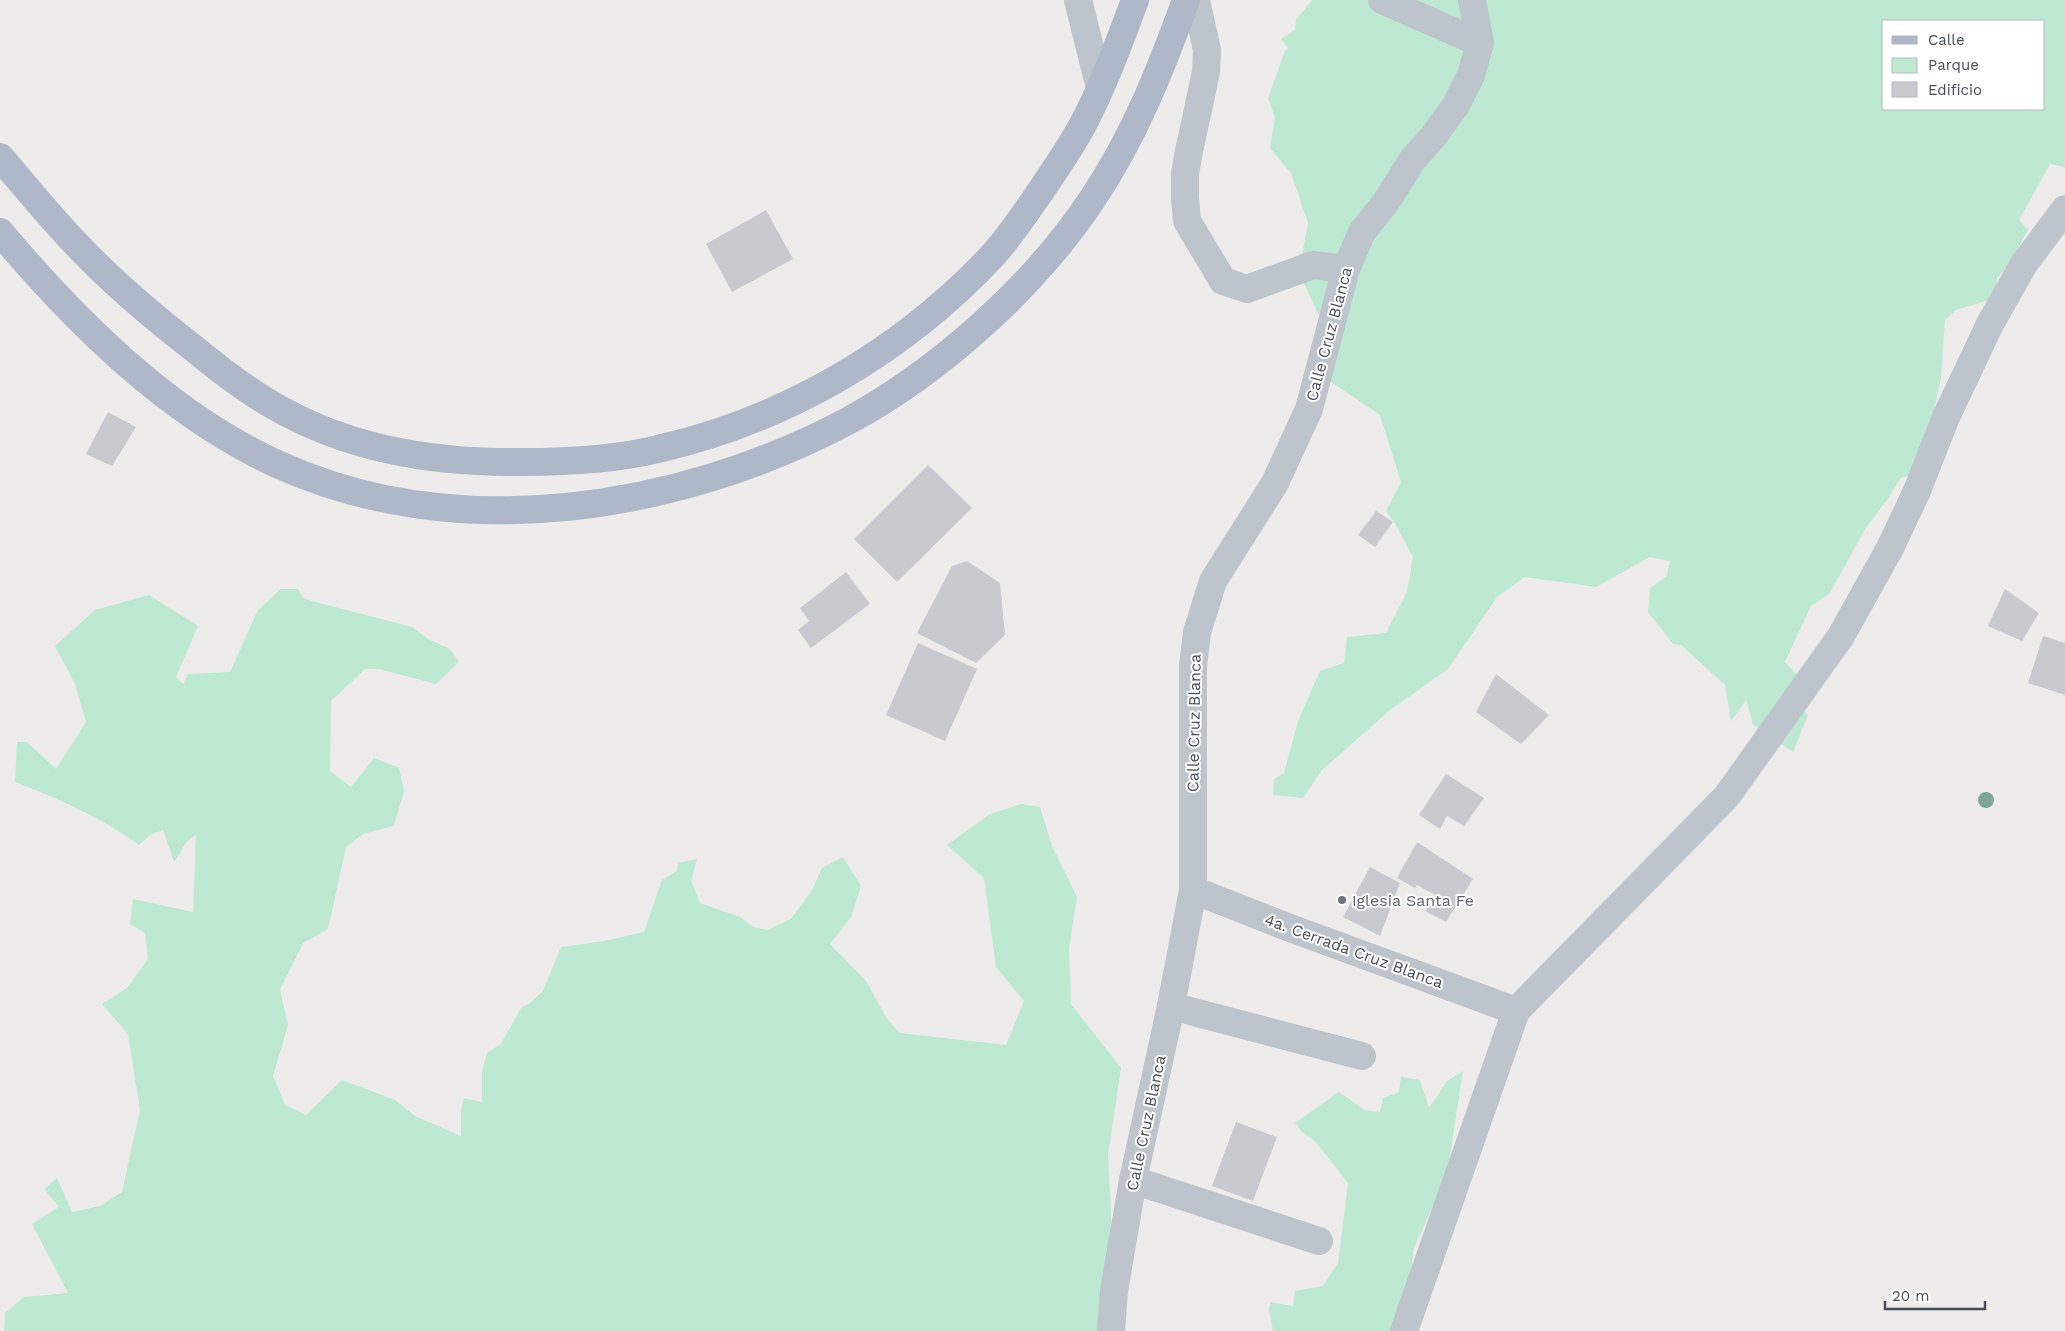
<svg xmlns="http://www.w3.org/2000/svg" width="2065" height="1331" font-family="'Work Sans',sans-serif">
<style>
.green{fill:#bde8d2;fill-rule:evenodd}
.building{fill:#c9cad0}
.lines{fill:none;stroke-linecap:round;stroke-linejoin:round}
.minor{stroke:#bec4cc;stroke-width:28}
.major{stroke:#aeb8c8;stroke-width:28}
.tree{fill:#7da795}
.worship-dot{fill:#6b7280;stroke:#fff;stroke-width:2}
.labels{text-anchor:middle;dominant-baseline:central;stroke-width:4;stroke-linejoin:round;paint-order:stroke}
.street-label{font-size:16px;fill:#464d56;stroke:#fff}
.worship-label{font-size:16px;fill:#5b616d;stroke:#fff;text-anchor:start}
</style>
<rect width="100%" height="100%" fill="#eeeceb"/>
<g class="green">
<path d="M1312 0H2065V167L2050 164 2019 220 2028 230 2012 260 1997 279 1996 298 1956 310 1945 320 1941 378 1921 472 1901 478 1887 500 1865 529 1830 593 1811 606 1785 662 1798 676V703L1808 715 1793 752 1753 724 1746 700 1731 721 1725 685 1681 645 1673 644 1648 612 1650 588 1667 576 1670 561 1650 557 1596 587 1525 577 1497 597 1448 669 1390 710 1322 770 1303 798 1273 795 1274 779 1284 773 1298 721 1320 671 1344 663 1347 637 1386 633 1407 592 1413 557 1394 522 1386 511 1401 482 1380 415 1315 371 1323 324 1299 273 1308 223 1291 173 1270 148 1275 118 1268 98 1285 51 1288 48 1281 39 1295 30 1296 20ZM1884 21H2044V109H1884Z"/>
<path d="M281 589H298L304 599 412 627 428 639 450 649 459 662 436 684 379 669H365L331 701 330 771 351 787 374 758 399 768 404 790 394 826 363 834 346 847 328 929 303 943 280 990 288 1025 273 1076 285 1105 306 1115 342 1080 395 1100 415 1116 461 1136V1111L464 1098 482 1102V1071L487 1053 501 1044 521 1008 530 1003 543 991 561 947 604 941 644 932 662 880 677 871 678 863 697 859 691 881 700 903 740 917 753 927 768 930 791 919 812 890 822 868 843 857 861 886 851 917 830 944 866 981 887 1019 900 1033 1006 1045 1024 1001 996 967 984 878 947 845 990 814 1021 804 1040 807 1052 846 1077 897 1069 948 1071 1004 1121 1068 1108 1155 1111 1210V1331H4L5 1313 24 1297 68 1293 32 1224 59 1207 44 1189 57 1178 72 1212 100 1206 122 1192 140 1110 128 1034 102 1004 127 988 148 959 145 933 130 924 133 899 193 912 196 835 187 841 174 862 163 830 150 835 139 845C101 817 59 799 15 782L17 742H27L56 769 86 722 75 684 55 646 95 610 149 595 198 626 176 677 183 684 188 674 230 672 258 610Z"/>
<path d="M1463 1071 1447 1175 1414 1248 1403 1331H1273L1269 1310 1271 1302 1293 1306 1295 1291 1323 1286 1338 1263 1348 1183 1316 1142 1302 1132 1295 1123 1339 1092 1365 1110 1380 1112 1383 1098 1399 1092 1401 1077 1420 1080 1429 1108 1447 1081Z"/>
</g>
<g class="building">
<path d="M766 210 793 259 732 292 706 244Z"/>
<path d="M108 412 136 427 112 466 86 454Z"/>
<path d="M928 465 972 508 897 582 854 539Z"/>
<path d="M1376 511 1393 522 1375 547 1358 535Z"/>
<path d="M967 561 1000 583 1005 635 976 663 917 633 952 566Z"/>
<path d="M846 572 870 604 811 648 798 630 809 621 800 608Z"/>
<path d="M2005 589 2039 613 2022 641 1988 626Z"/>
<path d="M2043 636 2065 643V695L2028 683Z"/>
<path d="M918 643 977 669 945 741 886 715Z"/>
<path d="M1496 674 1549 715 1521 744 1476 712Z"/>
<path d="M1446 774 1484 798 1464 826 1447 816 1440 829 1419 815Z"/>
<path d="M1417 842 1473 879 1446 922 1425 911 1437 896 1417 885 1415 888 1397 878Z"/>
<path d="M1370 867 1400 883 1380 936 1343 917Z"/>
<path d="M1236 1122 1277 1137 1253 1201 1212 1186Z"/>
</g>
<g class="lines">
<g class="minor">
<path d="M1078 0 1100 88"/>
<path d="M1196 0 1207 50 1206 72 1189 151 1185 174V198L1187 221 1223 281 1247 289 1313 265 1346 269"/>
<path d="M1382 0 1480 43"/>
<path d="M1193 890 1290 928 1516 1011"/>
<path d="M1171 1006 1362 1056"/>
<path d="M1133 1180 1319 1241"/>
<path d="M1111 1331 1114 1291 1133 1180 1171 1006 1193 890V666L1197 632 1213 581 1275 483 1309 409 1346 269 1362 232 1386 202 1413 159 1433 137 1456 105 1471 75 1480 43 1472 0"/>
<path d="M1404 1331 1516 1011 1727 796 1841 636 1890 548 1917 491 1946 417 1990 324 2024 264 2065 209"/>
</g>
<g class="major">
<path d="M0 157C27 188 53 221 82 250 117 287 157 320 197 351 225 374 255 397 287 413 358 451 441 463 521 462 566 462 614 460 658 449 786 420 905 350 994 254 1010 236 1024 215 1038 195 1053 173 1068 151 1081 128 1103 87 1119 43 1135 0"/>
<path d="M0 232C76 322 168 414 277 464 457 546 678 511 848 421 940 371 1035 286 1093 198 1134 137 1161 69 1186 0"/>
</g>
</g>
<circle class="tree" cx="1986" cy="800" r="8"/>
<circle class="worship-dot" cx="1342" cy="900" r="5"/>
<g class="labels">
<g class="street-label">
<text transform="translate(1329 334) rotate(-75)">Calle Cruz Blanca</text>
<text transform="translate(1194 723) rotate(-89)">Calle Cruz Blanca</text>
<text transform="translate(1354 951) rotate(20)">4a. Cerrada Cruz Blanca</text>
<text transform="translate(1146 1123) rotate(-78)">Calle Cruz Blanca</text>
</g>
<g class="worship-label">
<text x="1352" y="900">Iglesia Santa Fe</text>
</g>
</g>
<rect x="1882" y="20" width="162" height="90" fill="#ffffff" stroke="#b5b8bb"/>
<rect x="1892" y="36" width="25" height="8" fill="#aeb8c8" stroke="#b5b8bb"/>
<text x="1928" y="45" font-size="15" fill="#464d56">Calle</text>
<rect x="1892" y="58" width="25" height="15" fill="#bde8d2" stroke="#b5b8bb"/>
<text x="1928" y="70" font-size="15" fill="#464d56">Parque</text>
<rect x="1892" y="82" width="25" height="15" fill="#c9cad0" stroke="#b5b8bb"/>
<text x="1928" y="95" font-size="15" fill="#464d56">Edificio</text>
<path d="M1885 1301v8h100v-8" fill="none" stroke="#464d56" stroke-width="2.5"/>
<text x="1892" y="1301" font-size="15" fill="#464d56" stroke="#ffffff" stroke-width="4" paint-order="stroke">20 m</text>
</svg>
